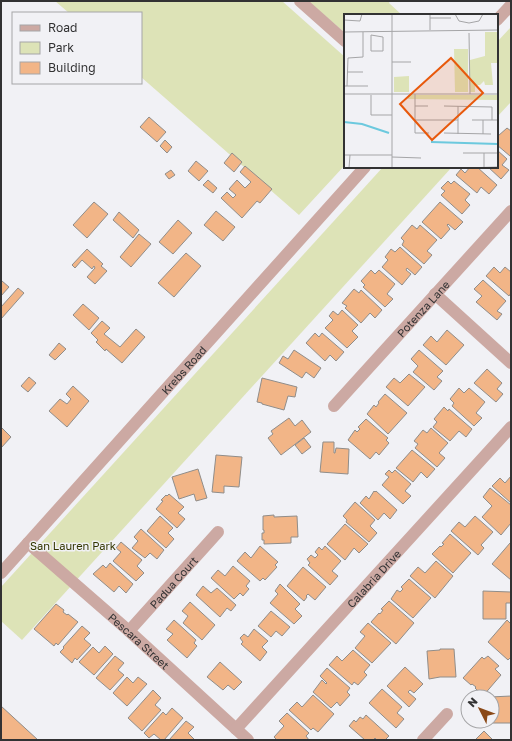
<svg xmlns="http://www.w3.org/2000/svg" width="512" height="741" font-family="'Golos Text',sans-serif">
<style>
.green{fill:#dde3b7}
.building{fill:#f2b587;stroke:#908d8a}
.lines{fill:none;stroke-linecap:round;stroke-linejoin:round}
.minor{stroke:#cca9a3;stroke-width:12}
.labels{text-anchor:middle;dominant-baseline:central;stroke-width:3;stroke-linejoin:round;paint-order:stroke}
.street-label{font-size:11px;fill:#323233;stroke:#f1f1f5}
.park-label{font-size:11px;fill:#333600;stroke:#f1f1f5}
.inset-river{fill:none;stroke:#6cc9de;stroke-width:2}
.inset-road{fill:none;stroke:#a5a5a7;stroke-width:1}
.view{fill:#e8590c;fill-opacity:0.15;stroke:#e8590c;stroke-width:2}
.inset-edge{fill:none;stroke:#323233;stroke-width:2}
</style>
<rect width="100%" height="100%" fill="#f1f1f5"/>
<g class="green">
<path d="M55 1H282L345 57V165L299 215 141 77V13H69Z"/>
<path d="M308 1H390L389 3 402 15H345V33Z"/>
<path d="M511 27V102L497 117V42Z"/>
<path d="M383 167H452L22 640 1 621V587Z"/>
</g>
<g class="building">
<path d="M149 117 166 132 157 142 140 127Z"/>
<path d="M507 128 511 131V155L510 156 497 145V135L498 136Z"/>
<path d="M165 140 172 147 167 153 160 146Z"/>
<path d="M497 150 507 159 502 165 509 170 501 179 488 167H497Z"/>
<path d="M232 153 242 162 234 172 224 163Z"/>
<path d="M196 161 208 171 199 181 188 171Z"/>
<path d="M245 166 272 189 260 203 257 201 242 218 221 198 227 192 233 198 236 195 229 189 237 180 245 188 251 182 240 172Z"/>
<path d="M470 167H477L497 185 489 194 481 187 477 193 456 175 461 169 465 173Z"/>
<path d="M171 170 175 175 169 179 165 174Z"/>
<path d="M208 180 217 188 213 193 203 185Z"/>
<path d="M448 181 451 184 454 181 470 194 465 200 470 205 462 214 441 195 445 191 441 188Z"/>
<path d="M94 202 108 214 87 238 73 225Z"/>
<path d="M440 202 463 222 455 230 448 224 447 225 450 229 441 239 422 222Z"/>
<path d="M216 211 235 227 223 241 204 225Z"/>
<path d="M119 212 139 230 133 238 113 220Z"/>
<path d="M178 220 192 233 173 254 159 242Z"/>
<path d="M412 225 417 229 420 225 437 240 427 251 432 255 424 264 402 245 404 241 401 238Z"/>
<path d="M139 234 151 244 131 267 120 257Z"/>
<path d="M400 247 422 267 415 275 407 268 406 270 411 274 402 285 382 267 388 260 385 257 391 249 395 252Z"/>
<path d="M87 249 103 264 101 266 107 271 95 284 87 277 95 268 94 266 92 269 82 260 75 268 72 265Z"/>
<path d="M186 253 201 266 174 297 158 283Z"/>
<path d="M494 267 500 273 505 267 511 272V293L509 296 486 276Z"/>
<path d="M371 270 375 274 379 270 395 284 387 294 393 299 385 307 363 287 365 285 361 281Z"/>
<path d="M483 280 506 301 497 311 502 314 497 320 476 302 482 296 474 289Z"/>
<path d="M2 281 9 287 1 296V283Z"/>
<path d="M18 288 24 293 1 319V307Z"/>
<path d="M354 289 359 293 361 290 382 310 375 318 370 313 361 323 345 308 347 306 342 303Z"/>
<path d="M83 304 99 318 89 330 73 315Z"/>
<path d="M342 310 358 325 352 331 358 337 347 348 325 328 333 320 329 316 333 311 338 315Z"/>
<path d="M102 321 110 328 104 334 120 347 136 329 145 337 122 363 106 349 105 351 96 342 98 340 91 333Z"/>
<path d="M447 330 464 345 446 365 423 345 431 336 437 342Z"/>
<path d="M315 333 319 337 322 333 344 352 336 361 330 355 325 361 306 343Z"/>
<path d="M59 343 66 349 55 360 49 355Z"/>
<path d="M294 350 321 368 314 378 306 372 302 378 279 363 283 356 288 359Z"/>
<path d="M419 350 443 371 437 377 442 381 434 390 413 372 418 366 411 359Z"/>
<path d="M487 369 502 383 497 389 503 394 496 402 474 383Z"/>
<path d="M409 374 425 387 408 406 386 387 394 378 400 383Z"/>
<path d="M29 377 36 383 28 392 21 386Z"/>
<path d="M262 378 297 387 295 397 288 396 284 410 262 404V403L257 402Z"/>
<path d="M73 386 89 401 67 427 49 411 60 399 67 404 71 399 66 394Z"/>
<path d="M459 388 464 393 469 388 485 402 476 413 482 418 474 426 452 406 454 403 450 399Z"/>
<path d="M385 394 407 413 388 434 367 414 374 405 376 407 379 403 378 402Z"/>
<path d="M444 407 448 411 449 409 472 429 466 437 459 431 450 441 433 427 437 422 434 419Z"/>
<path d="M289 418 295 426 302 420 311 432 281 455 268 438 273 434 271 431Z"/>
<path d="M366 419 388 438 386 440 389 443 379 455 376 452 370 459 348 440 355 430 357 432 360 429 358 427Z"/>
<path d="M1 427 11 437 1 448Z"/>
<path d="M431 428 448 443 439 453 445 458 437 467 415 448 418 444 414 441 423 430 427 433Z"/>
<path d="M304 438 311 447 302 454 295 445Z"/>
<path d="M323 442H334V453H335L336 448 349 449 348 474 320 472Z"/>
<path d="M412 450 435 469 427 478 421 472 413 482 396 468Z"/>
<path d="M216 455 242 457 239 487 224 486V493L212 492Z"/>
<path d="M198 469 207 498 196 501 194 494 179 499 172 477Z"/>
<path d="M389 470 392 473 395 470 411 484 405 491 411 496 403 504 382 485 389 477 385 474Z"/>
<path d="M511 476V503L492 486 500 478 505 483Z"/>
<path d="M490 488 511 505V523L501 535 482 517 492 506 483 497Z"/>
<path d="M374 491 375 492 376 491 397 510 390 519 384 513 378 520 360 503 366 496 369 499Z"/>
<path d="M169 494 184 507 178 513 185 519 177 528 156 509 163 501 161 500 166 495 167 496Z"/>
<path d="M355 502 375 520 370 526 377 533 369 542 346 522 347 520 343 516Z"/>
<path d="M274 515V517L297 516 298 537H291V543L264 544V540H262V533H264V530H263V516Z"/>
<path d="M160 516 173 528 168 533 174 539 166 548 147 531Z"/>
<path d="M475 516 493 532 481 545 484 548 478 555 451 531 459 522 465 527Z"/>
<path d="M345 524 368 544 359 553 354 548 345 560 327 544Z"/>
<path d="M141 529 164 550 157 559 150 553 145 558 132 548 138 541 134 537Z"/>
<path d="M450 534 471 553 453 573 432 554 440 546 441 547 444 544 442 543Z"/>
<path d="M121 542 142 560 137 566 144 573 136 581 113 561 121 552 116 548Z"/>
<path d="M510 543 511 544V580L492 564Z"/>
<path d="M260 546 278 562 275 565 277 567 265 580 263 578 260 581 237 561 245 552 251 558Z"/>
<path d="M325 546 341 561 332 571 338 576 330 585 308 565 310 563 307 559 311 555 315 558 318 555 315 552 319 547 322 550Z"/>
<path d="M436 561 453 576 435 598 410 576 418 567 425 573Z"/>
<path d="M110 563 133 584 126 593 119 586 114 592 93 574 103 565 106 568Z"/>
<path d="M233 566 250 581 246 586 249 589 243 596 240 593 234 599 211 578 218 570 225 576Z"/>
<path d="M303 567 326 587 315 600 308 594 306 596 307 597 304 601 287 586Z"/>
<path d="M409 579 431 598 413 618 391 599 397 590 400 592 403 589 401 587Z"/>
<path d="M280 584 300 604 295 609 302 616 294 624 270 603 278 594 275 591Z"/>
<path d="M203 586 211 593 217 588 236 605 231 611 227 608 220 617 196 595Z"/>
<path d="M483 591 511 592V603H506V619H483Z"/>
<path d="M389 601 414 623 396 644 371 622 379 613 380 614 383 610 381 609Z"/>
<path d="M190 602 215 625 202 640 183 623 188 616 182 611Z"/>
<path d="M56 604 64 610 63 612 67 615 68 614 78 622 58 645 56 643 54 646 34 629Z"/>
<path d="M271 611 290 627 282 636 276 631 271 637 258 626Z"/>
<path d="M174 620 196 640 194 643 197 646 187 658 167 640 173 634 166 629Z"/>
<path d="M507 620 511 624V657L508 660 488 642Z"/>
<path d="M368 623 391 643 372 663 355 648 365 636 360 632Z"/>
<path d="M82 626 90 633 84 639 91 645 77 660 75 658 72 663 60 652 64 648 63 647Z"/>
<path d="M254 629 268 641 262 647 267 652 260 661 241 644 243 642 240 638 244 634 248 637Z"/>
<path d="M105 646 113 654 94 675 79 662 93 647 99 653Z"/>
<path d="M440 649H454L456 677H440L429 679 427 651 440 650Z"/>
<path d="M353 650 370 665 364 672 367 675 358 685 354 682 352 685 329 665 337 656 342 661Z"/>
<path d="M115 656 124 663 118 670 124 675 110 690 96 678Z"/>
<path d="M488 656 499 666 495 669 501 675 483 696 475 688 476 687 472 684 471 685 463 678 482 657 484 659Z"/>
<path d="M220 662 242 682 234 690 228 685 223 690 207 677Z"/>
<path d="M405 667 423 684 414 693 410 690 408 692 416 699 409 707 387 686Z"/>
<path d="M327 668 350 688 347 692 350 695 340 706 337 702 331 708 313 692 322 680 326 684 327 683 320 676Z"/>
<path d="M127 677 133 683 138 677 147 684 127 706 113 693Z"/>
<path d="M382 689 402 707 397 713 404 719 396 728 369 703Z"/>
<path d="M153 690 161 698 155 705 161 710 142 731 128 718Z"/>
<path d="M313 695 334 714 318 732 313 728 311 730 289 710 297 702 302 707Z"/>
<path d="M511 696V723H483V721H492V697H490Z"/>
<path d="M1 706 38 740H1Z"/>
<path d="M172 708 183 718 164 740H161L154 734 149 738 144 733 163 712 166 715Z"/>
<path d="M287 713 309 733 306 736 309 740H277L274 737 284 726 279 721Z"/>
<path d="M366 715 389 736 385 740H377L375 738 373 740H365L349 726 354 720 356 722 360 717 363 719Z"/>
<path d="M186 721 194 727 188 733 195 740H169Z"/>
<path d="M484 731 493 740H475Z"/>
</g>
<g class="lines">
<g class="minor">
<path d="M300 1 345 41"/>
<path d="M497 20 511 5"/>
<path d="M435 294 511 363"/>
<path id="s1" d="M334 406 511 211"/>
<path id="s2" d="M28 543 129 631 248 740"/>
<path id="s3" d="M1 573 365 167"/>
<path id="s4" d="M129 631 218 532"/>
<path id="s5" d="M236 729 511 427"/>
<path d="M423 740 447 714"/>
</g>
</g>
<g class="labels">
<g class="street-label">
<text stroke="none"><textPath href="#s1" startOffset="132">Potenza Lane</textPath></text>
<text stroke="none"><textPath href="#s3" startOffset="273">Krebs Road</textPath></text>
<text stroke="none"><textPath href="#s5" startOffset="204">Calabria Drive</textPath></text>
<text stroke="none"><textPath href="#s4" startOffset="66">Padua Court</textPath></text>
<text stroke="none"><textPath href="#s2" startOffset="148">Pescara Street</textPath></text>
</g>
<g class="park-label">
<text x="73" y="545">San Lauren Park</text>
</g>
</g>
<g transform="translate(344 14)">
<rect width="154" height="154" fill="#f1f1f5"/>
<path d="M141 18H154V49H147L149 71H141L140 67 136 71H131V78H126V46L141 42ZM110 35H124V78H111ZM65 62V78H50V63ZM64 81H154V86L64 85Z" fill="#dde3b7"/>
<path class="inset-river" d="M0 108 18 110 45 119M87 128 154 130"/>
<path class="inset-road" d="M48 0V154M111 0 115 7 125 9 135 7 139 0M86 4H107M0 6 16 7 18 0M86 16V0M0 18 154 16M125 19 126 80M27 21 39 23V37H27ZM48 48H67M4 58H19M0 72H24M3 72 4 44 19 43V18M0 80H154M71 80V119H85M27 81V101H48M71 92H84M100 92 148 93V106M71 106H114M128 106H154M100 119 147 120M114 120V92M139 120V106M119 139H154M140 139V153M0 141H48M48 143 77 144M5 154 6 141M118 154 154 153"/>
<path class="view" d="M107 44 139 79 88 126 56 90Z"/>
<rect width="154" height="154" class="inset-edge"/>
</g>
<rect width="512" height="741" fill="none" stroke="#323233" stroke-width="4"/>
<rect x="12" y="12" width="130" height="72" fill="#f1f1f5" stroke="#a5a5a7"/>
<rect x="20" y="25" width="20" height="6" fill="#cca9a3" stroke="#a5a5a7"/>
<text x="48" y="32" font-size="12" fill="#323233">Road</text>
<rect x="20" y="42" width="20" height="12" fill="#dde3b7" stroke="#a5a5a7"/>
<text x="48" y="52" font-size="12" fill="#323233">Park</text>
<rect x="20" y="62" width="20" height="12" fill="#f2b587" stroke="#a5a5a7"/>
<text x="48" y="72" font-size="12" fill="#323233">Building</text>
<g transform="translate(480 709) rotate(312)"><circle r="19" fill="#f1f1f5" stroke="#a5a5a7"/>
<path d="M0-3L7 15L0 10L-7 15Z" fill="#8a4816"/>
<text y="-6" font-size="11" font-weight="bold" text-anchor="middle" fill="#323233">N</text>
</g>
</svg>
